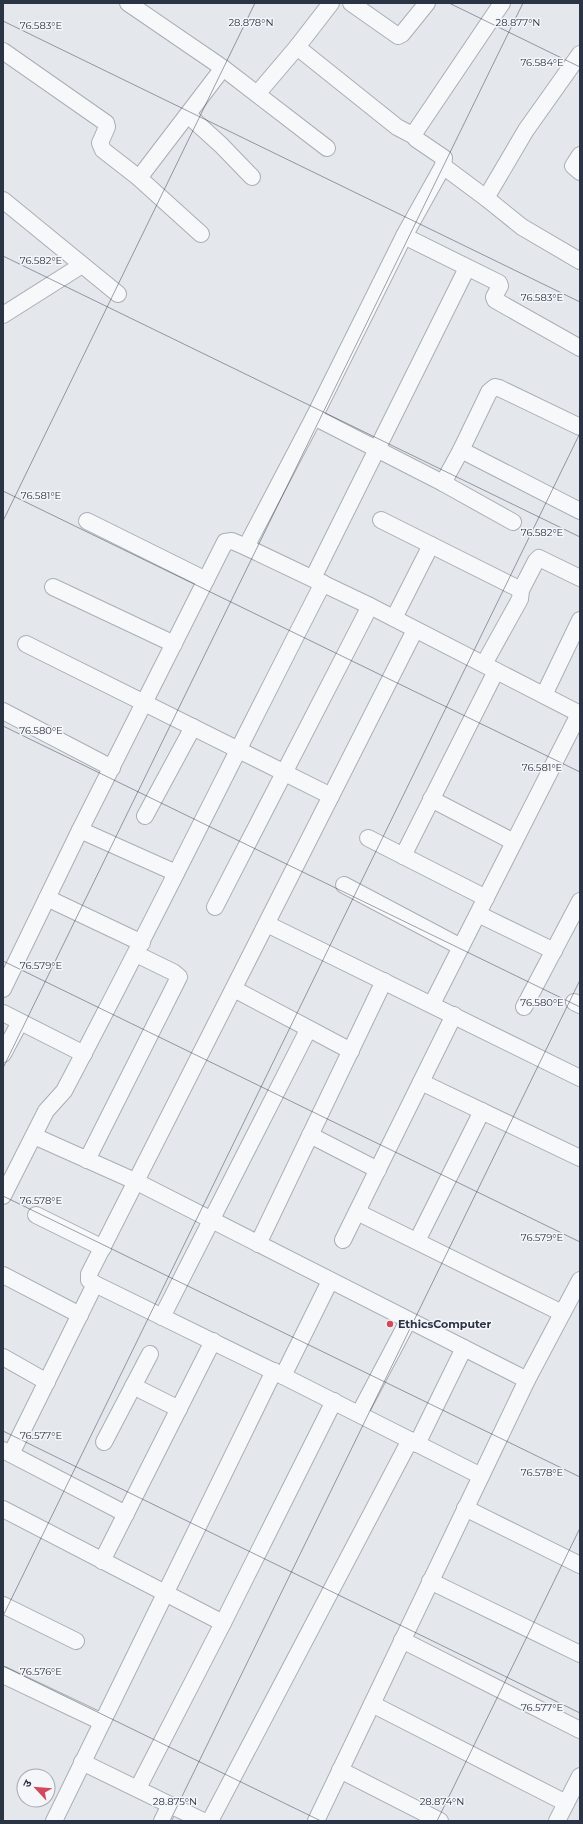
<svg xmlns="http://www.w3.org/2000/svg" width="583" height="1824" font-family="Montserrat,'Noto Sans Devanagari',sans-serif">
<style>
.lines{fill:none;stroke-linecap:round;stroke-linejoin:round}
.minor-casing{stroke:#a9aeb7;stroke-width:18}
.minor{stroke:#f7f8fa;stroke-width:16}
.ticks{fill:none;stroke:#2b3445;stroke-width:1;stroke-opacity:0.45}
.poi-dot{fill:#d1495b;stroke:#f4f6f9;stroke-width:1.5}
.labels{text-anchor:middle;dominant-baseline:central;stroke-width:3;stroke-linejoin:round;paint-order:stroke}
.poi-label{font-size:11px;font-weight:bold;fill:#2b3445;stroke:#f4f6f9;text-anchor:start}
.ticks-label{font-size:10px;text-anchor:middle;fill:#2b3445;stroke:#f4f6f9;stroke-width:3;stroke-linejoin:round;paint-order:stroke}
</style>
<rect width="100%" height="100%" fill="#e4e7ec"/>
<g class="lines">
<g class="minor-casing">
<g id="minor">
<path d="M128 3 223 68 327 148"/>
<path d="M351 3 398 36 402 34 427 3"/>
<path d="M502 3 415 132 416 139 444 158 443 166 404 236 314 417 443 483 513 522"/>
<path d="M297 47 397 127 414 136"/>
<path d="M3 51 106 123 107 127 100 143 103 150 139 178 201 234"/>
<path d="M257 94 297 47 331 3"/>
<path d="M188 115 221 145 252 177"/>
<path d="M580 155 573 166 580 172"/>
<path d="M443 166 486 198 522 227 580 261"/>
<path d="M139 178 223 68"/>
<path d="M486 198 526 130 580 54"/>
<path d="M3 200 118 294"/>
<path d="M404 236 499 283 500 286 494 297 495 300 580 348"/>
<path d="M3 315 82 265"/>
<path d="M461 450 580 511"/>
<path d="M443 483 461 450 489 392 495 387 499 388 580 427"/>
<path d="M381 520 521 590 520 599 484 664"/>
<path d="M87 521 206 580"/>
<path d="M246 547 314 417"/>
<path d="M313 578 467 268"/>
<path d="M53 587 174 644"/>
<path d="M521 590 536 561 539 558 580 578"/>
<path d="M394 618 431 545"/>
<path d="M26 644 331 796"/>
<path d="M544 695 580 620"/>
<path d="M3 711 112 768"/>
<path d="M431 799 514 842"/>
<path d="M145 816 193 727"/>
<path d="M80 830 176 873"/>
<path d="M368 838 486 898"/>
<path d="M403 856 496 671"/>
<path d="M344 885 461 947"/>
<path d="M47 898 142 943"/>
<path d="M215 907 370 606"/>
<path d="M478 914 554 951"/>
<path d="M267 924 580 1078"/>
<path d="M3 989 80 830 225 542 232 541 246 547 370 606 580 714"/>
<path d="M234 989 351 1051"/>
<path d="M574 1002 580 1005"/>
<path d="M432 1004 579 714"/>
<path d="M524 1007 580 901"/>
<path d="M3 1013 84 1054"/>
<path d="M3 1054 20 1022"/>
<path d="M421 1082 580 1158"/>
<path d="M310 1135 378 1170"/>
<path d="M34 1136 137 1182 527 1380"/>
<path d="M87 1160 179 977 173 972 136 954"/>
<path d="M3 1196 46 1111 64 1091C153 923 236 752 323 583"/>
<path d="M357 1212 562 1313"/>
<path d="M36 1215 103 1248"/>
<path d="M343 1240 454 1015"/>
<path d="M417 1241 482 1111"/>
<path d="M258 1244 384 981"/>
<path d="M3 1275 80 1315"/>
<path d="M95 1284 283 1376 481 1476"/>
<path d="M162 1317 308 1030"/>
<path d="M3 1357 47 1382"/>
<path d="M283 1376 330 1281"/>
<path d="M133 1386 179 1409"/>
<path d="M359 1414 408 1321"/>
<path d="M104 1442 150 1354"/>
<path d="M417 1444 464 1348"/>
<path d="M3 1450 126 1514"/>
<path d="M11 1454 95 1284 89 1280V1274L415 630"/>
<path d="M465 1508 580 1565"/>
<path d="M3 1509 223 1623"/>
<path d="M102 1561 213 1341"/>
<path d="M430 1581 580 1654"/>
<path d="M3 1605 76 1641"/>
<path d="M402 1640 580 1730"/>
<path d="M3 1675 102 1722"/>
<path d="M372 1704 566 1803"/>
<path d="M82 1762 203 1821"/>
<path d="M340 1770 440 1821"/>
<path d="M138 1788 223 1623 334 1401"/>
<path d="M54 1821 274 1371"/>
<path d="M162 1821 170 1805"/>
<path d="M210 1821 410 1440"/>
<path d="M316 1821 527 1380 580 1280"/>
<path d="M557 1821 580 1776"/>
</g>
</g>
<use href="#minor" class="minor"/>
</g>
<path class="ticks" d="M449 3 580 67M3 21 580 302M3 256 580 537M3 491 580 772M3 521 255 3M3 726 580 1007M3 961 580 1242M3 1068 523 3M3 1196 580 1477M3 1431 580 1713M3 1616 580 433M3 1666 321 1821M170 1821 580 980M437 1821 580 1528"/>
<circle class="poi-dot" cx="390" cy="1324" r="4"/>
<g class="labels">
<g class="poi-label">
<text x="398" y="1324">EthicsComputer</text>
</g>
</g>
<g class="ticks-label">
<text x="251" y="26">28.878°N</text>
<text x="518" y="26">28.877°N</text>
<text x="41" y="29">76.583°E</text>
<text x="542" y="66">76.584°E</text>
<text x="41" y="264">76.582°E</text>
<text x="542" y="301">76.583°E</text>
<text x="41" y="499">76.581°E</text>
<text x="542" y="536">76.582°E</text>
<text x="41" y="734">76.580°E</text>
<text x="542" y="771">76.581°E</text>
<text x="41" y="969">76.579°E</text>
<text x="542" y="1006">76.580°E</text>
<text x="41" y="1204">76.578°E</text>
<text x="542" y="1241">76.579°E</text>
<text x="41" y="1439">76.577°E</text>
<text x="542" y="1476">76.578°E</text>
<text x="41" y="1675">76.576°E</text>
<text x="542" y="1711">76.577°E</text>
<text x="175" y="1805">28.875°N</text>
<text x="442" y="1805">28.874°N</text>
</g>
<rect width="583" height="1824" fill="none" stroke="#2b3445" stroke-width="8"/>
<g transform="translate(36 1788) rotate(296)"><circle r="19" fill="#f4f6f9" stroke="#a4a8b1"/>
<path d="M0-3L7 15L0 10L-7 15Z" fill="#d1495b"/>
<text y="-6" font-size="11" font-weight="bold" text-anchor="middle" fill="#2b3445">उ</text>
</g>
</svg>
